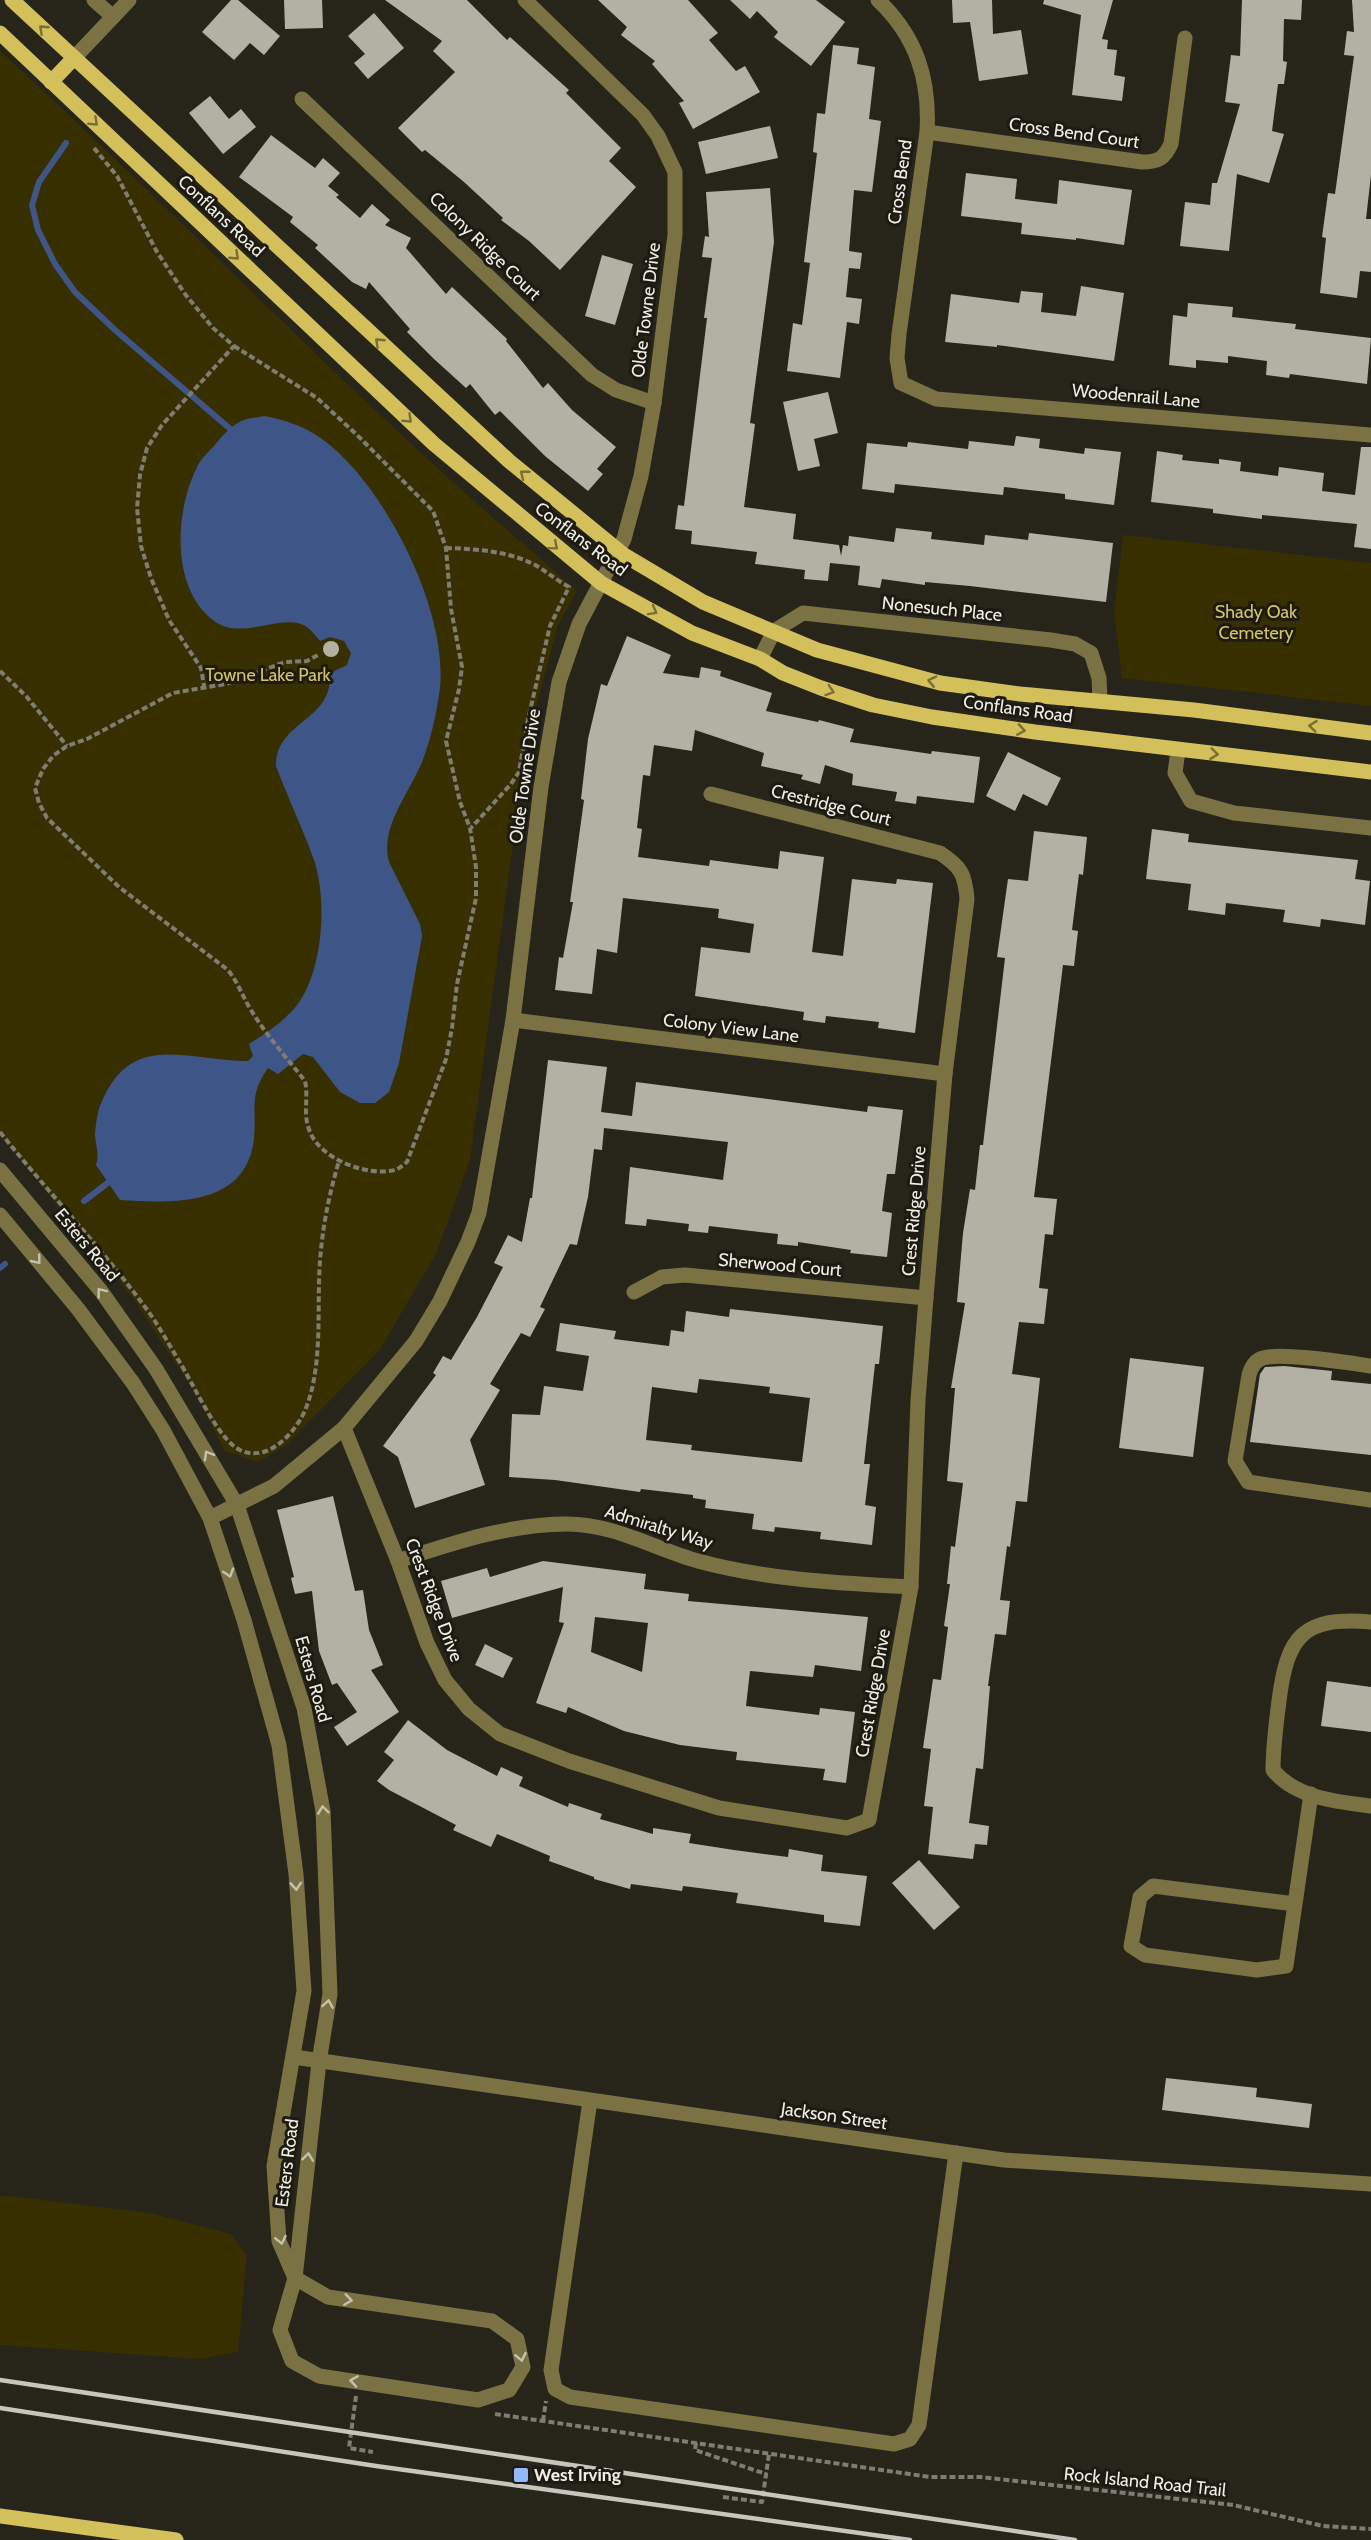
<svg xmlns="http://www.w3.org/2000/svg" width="1371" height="2540" font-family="Cabin,sans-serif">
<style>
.green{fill:#382f00}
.water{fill:#3e5687}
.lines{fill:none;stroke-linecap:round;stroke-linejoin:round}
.stream{stroke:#3e5687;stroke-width:6}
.building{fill:#b3b1a3;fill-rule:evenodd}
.path{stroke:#7e7c73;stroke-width:4;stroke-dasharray:6 3;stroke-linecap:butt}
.minor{stroke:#7b7244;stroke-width:15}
.major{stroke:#d4c05b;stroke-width:15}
.rail{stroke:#c8c5be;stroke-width:4.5}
.oneway{stroke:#786e36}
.oneway2{stroke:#c6c2ad}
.poi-dot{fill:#93b7fd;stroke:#1d1b11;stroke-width:2}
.labels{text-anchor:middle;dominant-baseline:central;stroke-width:6;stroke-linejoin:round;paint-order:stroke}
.street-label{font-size:18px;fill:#efede6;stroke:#1d1b11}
.park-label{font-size:18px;fill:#d5c266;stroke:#1d1b11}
.poi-label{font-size:18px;font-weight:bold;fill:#efede6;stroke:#1d1b11;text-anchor:start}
</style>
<rect width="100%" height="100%" fill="#27241a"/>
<g class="green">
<path d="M0 51C161 198 312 356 474 501 508 531 543 561 577 591L558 625 533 718 513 845 470 1160 436 1254 379 1351 285 1446 258 1462 225 1451 194 1391 132 1297 0 1134Z"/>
<path d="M1123 535 1371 563V706L1122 678 1114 612Z"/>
<path d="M0 2195 150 2213 231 2234 247 2255 238 2352 199 2359 0 2345Z"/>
</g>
<path class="water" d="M264 416C285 420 304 426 322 439 385 484 452 617 439 695 436 716 431 737 424 757 412 790 379 826 389 862L420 924 422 936 399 1063 389 1092 375 1103H360L340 1092 313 1057 303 1054 278 1074 268 1068C248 1097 257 1107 254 1138 247 1208 171 1203 120 1200L96 1165C100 1153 95 1145 95 1133 96 1125 97 1113 100 1106 130 1029 186 1061 248 1061L253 1056 249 1044C265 1034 280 1024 293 1010 323 977 328 901 314 860 303 829 288 798 276 766 276 720 333 722 330 673L347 665 351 653 344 641 330 637 320 641C316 636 312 631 307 627 283 611 243 642 214 621 170 588 175 511 197 467 200 460 208 452 214 446 221 437 231 426 241 421 248 418 257 418 264 416Z"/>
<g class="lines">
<g class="stream">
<path d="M66 143 39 182 32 205 38 230 55 264 75 292 115 330 235 433"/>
<path d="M84 1201 113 1179"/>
<path d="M0 1268 5 1264"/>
</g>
</g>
<g class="building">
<path d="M231 0H238L280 36 264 55 250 43 234 60 202 32Z"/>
<path d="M284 0H322L323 28 285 29Z"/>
<path d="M385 0H467L507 40 510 37 569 90 566 93 621 148 609 161 636 187 560 270 529 241 501 220 503 218 464 182 425 150 422 152 398 128 455 72 433 51 442 41Z"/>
<path d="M598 0H688L718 33 709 40 736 71 745 66 760 92 693 129 679 103 684 101 652 64 655 61 621 35 627 27Z"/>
<path d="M730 0H816L845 22 811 66 774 37 778 32 757 11 750 19Z"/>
<path d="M952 0H992L993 34 1021 30 1028 74 979 81 970 22 953 23Z"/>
<path d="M1044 0H1113L1102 39 1108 40 1107 49 1117 50 1114 75 1125 77 1122 101 1072 95 1081 15 1043 4Z"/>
<path d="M1242 0H1302L1301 20 1284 19 1283 61 1287 62 1284 84H1278L1272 131 1284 134 1269 183 1237 174 1229 251 1180 246 1185 202 1210 205 1212 183H1217L1240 104 1225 102 1231 55 1240 56Z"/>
<path d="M1352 0H1371V175L1366 219H1371V272L1360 271 1357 298 1320 293 1326 238 1322 237 1328 193 1335 194 1354 56 1344 55 1347 31 1354 32Z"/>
<path d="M374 13 404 48 368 79 354 63 365 54 348 36Z"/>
<path d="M833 45 859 48 857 64 875 67 869 119 881 121 872 192 854 190 849 251 862 253 860 269 849 268 846 297 862 299 859 324 847 322 840 378 787 371 793 323 802 325 810 263 804 262 817 153 813 152 817 113 825 114Z"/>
<path d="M210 96 229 119 241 109 256 127 223 154 189 113Z"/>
<path d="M770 126 778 158 706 174 698 142Z"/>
<path d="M271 135 315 168 323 158 340 173 328 186 339 195 336 197 360 218 372 204 390 220 385 225 411 238 406 248 446 294 452 287 507 339 506 341 543 388 548 383 572 410 616 447 597 469 603 474 588 491 545 456 500 411 495 415 470 384 466 388 434 359 407 332 410 329 369 282 366 289 352 282 315 248 318 245 290 222 293 217 239 177Z"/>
<path d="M966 173 1017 179 1015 199 1057 204 1059 180 1132 190 1124 245 1076 238V240L1021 234 1022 223 961 216Z"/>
<path d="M770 188 774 242 750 423 755 424 744 507 796 514 793 539 839 545 841 556 843 545 848 546 849 536 894 542 896 528 932 532 931 539 984 545 985 535 1028 540 1029 533 1113 543 1106 602 970 586 925 582V585L882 579 880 588 858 585 860 566 830 563 828 581 804 579 805 570 755 564 757 552 691 544 692 531 675 529 678 505 684 506 707 318H704L712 258 702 257 705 236 709 237 706 192Z"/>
<path d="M602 255 633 264 615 325 585 316Z"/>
<path d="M1081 286 1124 293 1114 361 997 345V347L945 342 951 294 1019 303 1021 291 1043 293 1041 312 1076 316Z"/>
<path d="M1188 303 1233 307 1232 317 1296 324 1295 329 1371 338 1367 384 1290 374 1289 378 1266 375 1267 361 1228 356V363L1196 360V368L1169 365 1173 315 1187 317Z"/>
<path d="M828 392 838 433 814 439 820 466 798 471 783 402Z"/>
<path d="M1016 436 1040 439 1039 448 1084 454 1085 448 1121 452 1114 505 1065 499V494L1004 487 1003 495 895 484 894 493 862 489 867 443 907 447 908 442 968 449 969 441 1014 446Z"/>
<path d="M1361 447H1371V549L1354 547 1357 524 1262 515V519L1213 513V509L1151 502 1157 451 1183 455 1182 460 1219 464V459L1241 462 1240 471 1278 476 1279 467 1324 473 1322 491 1355 495Z"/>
<path d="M627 636 671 655 663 673 699 678 701 667 721 671 720 676 772 693 766 711 818 722 819 720 854 729 850 742 931 754 932 751 980 757 974 803 917 796 916 804 895 801 897 792 852 785 853 774 825 765 820 784 801 779 803 775 761 766 764 753 695 730 692 751 654 745 650 776 643 775 637 828 642 829 638 857 709 866 710 860 778 869 780 851 824 857 812 952 843 956 852 879 896 884 897 879 933 883 915 1033 878 1028 879 1022 826 1016 825 1023 803 1020 804 1012 695 996 701 947 750 953 754 924 718 918 719 909 623 898 617 953 597 949 592 994 555 990 559 957 563 958 573 902H570L584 800 581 799 588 739 601 684 607 686Z"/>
<circle cx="331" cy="649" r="8"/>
<path d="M1008 752 1061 778 1047 806 1023 794 1015 811 986 796Z"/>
<path d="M1152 829 1189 834 1188 842 1358 860 1355 879 1370 881 1365 925 1321 919 1320 927 1283 922 1285 910 1226 903 1225 915 1188 910 1191 884 1146 879Z"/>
<path d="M1034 831 1087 837 1083 875 1079 874 1072 930 1078 931 1074 966 1063 965 1034 1197 1057 1199 1053 1235 1045 1234 1039 1288 1048 1289 1044 1324 1019 1322 1012 1374 1040 1378 1027 1502 1016 1501 1010 1547 1007 1546 1000 1600 1010 1601 1006 1635 995 1634 988 1686H990L983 1769 976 1768 969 1823 989 1826 987 1845 975 1844 973 1859 928 1854 933 1807 924 1806 931 1749 923 1748 933 1679 941 1680 948 1627 944 1626 950 1584H947L951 1546 955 1547 963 1483 947 1481 955 1388H951L965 1303 957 1302 963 1233 970 1189 975 1190 980 1145H983L1005 958 997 957 1008 879 1028 881Z"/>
<path d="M548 1060 607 1067 601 1112 632 1116 636 1082 867 1112 868 1106 903 1110 895 1174H887L882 1211 892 1213 887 1257 850 1253 851 1250 798 1242V1246L777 1244 778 1234 709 1226 708 1233 688 1231 689 1224 647 1219 646 1226 625 1224 630 1167 723 1180 728 1142 604 1128 602 1150 594 1149 588 1197 577 1245 570 1244 540 1307 545 1309 530 1337 521 1333 490 1384 500 1390 470 1440 485 1485 415 1508 398 1457 383 1446 436 1375 433 1373 443 1356 451 1360 477 1317 503 1267 494 1263 508 1235 522 1242 530 1198H532Z"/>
<path d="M730 1309 883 1326 879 1364H875L864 1464H870L865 1505 876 1507 872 1545 820 1539 821 1532 775 1527 774 1532 752 1529 754 1514 705 1508 706 1500 693 1498V1495L641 1489 640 1492 555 1480 509 1477 512 1414 540 1415 544 1386 583 1391 589 1356 556 1351 560 1323 616 1331 614 1339 669 1346 671 1330 684 1332 686 1311 729 1317ZM699 1379 770 1387 769 1393 810 1398 802 1462 691 1450 692 1445 646 1440 652 1387 697 1393Z"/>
<path d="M1130 1358 1204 1367 1193 1457 1119 1448Z"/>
<path d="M1284 1366 1332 1371 1331 1380 1371 1384V1455L1250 1442 1260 1374 1265 1367Z"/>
<path d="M333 1496 355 1591 363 1590 369 1630 383 1665 371 1670 399 1712 347 1746 334 1727 357 1712 337 1683 332 1685 319 1651 312 1591 295 1594 291 1578 294 1577 277 1510Z"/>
<path d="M543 1561 646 1574 644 1589 689 1594 688 1601 868 1617 861 1671 815 1665 813 1677 750 1671 746 1706 819 1715 820 1708 855 1712 846 1783 823 1780 825 1769 736 1760 737 1752 680 1745 624 1731 568 1707 566 1713 536 1703 564 1623 559 1622 563 1587 452 1618 441 1581 487 1568 490 1577ZM595 1617 648 1623 642 1672 591 1652Z"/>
<path d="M485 1644 513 1658 503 1678 475 1665Z"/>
<path d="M1327 1681 1371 1687V1732L1321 1726Z"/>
<path d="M408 1720 447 1750 497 1776 501 1767 523 1777 519 1786 568 1807 569 1803 602 1814 600 1819 653 1834V1828L691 1834 689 1843 734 1850 788 1857 789 1849 823 1855 821 1871 867 1876 860 1926 824 1922V1915L736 1903 738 1893 683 1886 682 1891 631 1884 630 1889 594 1879V1877L549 1861 550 1856 497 1834 491 1847 453 1830 456 1825 389 1790 377 1781 394 1760 384 1752Z"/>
<path d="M919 1860 960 1907 934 1930 892 1883Z"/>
<path d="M1166 2078 1257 2088 1256 2097 1312 2104 1309 2128 1162 2110Z"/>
</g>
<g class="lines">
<g class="path">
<path d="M94 148 117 176 157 252 185 294 213 328 234 346 162 425 147 448 140 475 137 508 141 546 151 578 169 620 201 668 204 686"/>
<path d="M234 346 317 398 355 433 433 511 446 548 451 609 462 667 459 689 446 741 460 802 470 828 476 867V898L457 984 452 1028 446 1059 407 1162C403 1165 399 1169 395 1170 367 1177 321 1159 310 1132 302 1113 309 1100 305 1081 287 1058 266 1035 251 1010 242 996 239 984 228 970L119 887 47 818 39 803 35 788 43 769 53 756 67 746 87 739 173 693 226 684 285 662 307 661 318 655"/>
<path d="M446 548C476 549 510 551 537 566 548 573 558 581 569 587L550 626 528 719 519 772 511 784 471 828"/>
<path d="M0 671 26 696 67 746"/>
<path d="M0 1132C47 1191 100 1246 145 1307 158 1324 168 1343 179 1361 193 1383 218 1440 240 1450 268 1464 297 1431 306 1408 321 1370 318 1322 319 1282 320 1240 327 1201 339 1161"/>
<path d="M356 2396 349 2448 373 2452"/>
<path d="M495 2414 930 2477H980L1233 2505 1323 2526 1371 2529"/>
<path d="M543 2421 546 2401"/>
<path d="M696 2443 695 2450 766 2474"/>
<path d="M723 2497 762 2502 769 2454"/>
</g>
<g class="minor">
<path d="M94 0 113 17"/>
<path d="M878 0C917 37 930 80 927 132L899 334 897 358 901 383 936 399 1371 435"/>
<path d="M74 58 129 0"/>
<path d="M302 99 592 375 616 390 654 403"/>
<path d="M927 132 1142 162C1158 162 1164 159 1171 144L1185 38"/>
<path d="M760 659 774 631 803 613 1051 640 1075 644 1091 653 1099 678 1100 701"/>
<path d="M1178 750 1175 773 1191 801 1234 813 1371 828"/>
<path d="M513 1020 945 1074"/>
<path d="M0 1170 101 1291 156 1369 237 1505 304 1708 323 1811 330 1994 319 2062 295 2278 280 2330 292 2361 319 2376 478 2400 509 2390 523 2367 517 2339 492 2321 328 2297 295 2278 279 2241 274 2166 304 1991 296 1874 279 1745 244 1620 210 1518 163 1430 133 1383 78 1309 0 1215"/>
<path d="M634 1292 662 1277 685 1275 926 1298"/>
<path d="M1371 1366C1349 1363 1281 1352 1263 1358 1255 1360 1251 1368 1249 1375L1235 1461 1248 1482 1371 1500"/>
<path d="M344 1428 398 1561 427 1643 445 1680 469 1709 500 1734 569 1761 719 1808 847 1828 869 1820 911 1587 918 1400 926 1298 945 1074 967 899C965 874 961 867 940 853L711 794"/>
<path d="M210 1518 274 1486 344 1428 416 1341 440 1301 468 1242 479 1213 513 1020 541 787 559 682 579 624 624 539 641 476 654 403 675 235V172L658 136 643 115 525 0"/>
<path d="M398 1561C453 1543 509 1524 567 1524 614 1524 655 1549 698 1561 768 1580 839 1583 911 1587"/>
<path d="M1371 1622C1303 1616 1287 1636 1279 1701 1276 1724 1273 1747 1273 1770 1295 1798 1338 1802 1371 1806"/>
<path d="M1295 1904 1153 1886 1140 1897 1131 1946 1145 1955 1257 1970 1286 1966 1311 1794"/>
<path d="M294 2057 1004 2160 1371 2184"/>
<path d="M590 2101 551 2370 555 2389 570 2397 894 2444 910 2439 919 2425 956 2153"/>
</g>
<g class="major">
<path d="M12 0 509 461 624 555 703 602 817 650 940 683 1020 694 1194 710 1371 733"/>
<path d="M0 33 434 444 601 583 692 633 760 659 783 673 821 688 873 705 932 717 1035 732 1371 772"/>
<path d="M51 82 74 58"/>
<path d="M0 2516 176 2540"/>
</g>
<g class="rail">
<path d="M0 2380 1075 2540"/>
<path d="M0 2408 376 2466 910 2540"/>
</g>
</g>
<defs><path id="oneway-chevron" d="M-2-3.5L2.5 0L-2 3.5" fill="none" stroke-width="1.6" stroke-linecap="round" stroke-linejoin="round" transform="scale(1.5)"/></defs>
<g class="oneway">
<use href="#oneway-chevron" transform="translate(43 29) rotate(-137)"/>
<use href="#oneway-chevron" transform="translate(94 122) rotate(43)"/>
<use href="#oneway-chevron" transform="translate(235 256) rotate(43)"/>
<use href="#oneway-chevron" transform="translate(379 342) rotate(-137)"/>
<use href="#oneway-chevron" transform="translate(408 419) rotate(43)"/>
<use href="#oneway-chevron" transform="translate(524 474) rotate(-141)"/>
<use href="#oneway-chevron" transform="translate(554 546) rotate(40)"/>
<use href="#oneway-chevron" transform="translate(653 611) rotate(29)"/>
<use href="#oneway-chevron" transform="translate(932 681) rotate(-167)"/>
<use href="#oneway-chevron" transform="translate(830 691) rotate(18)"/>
<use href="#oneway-chevron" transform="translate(1313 726) rotate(-173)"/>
<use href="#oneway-chevron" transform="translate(1021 730) rotate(9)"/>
<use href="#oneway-chevron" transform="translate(1214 754) rotate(7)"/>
</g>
<g class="oneway2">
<use href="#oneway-chevron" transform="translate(37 1260) rotate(51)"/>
<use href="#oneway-chevron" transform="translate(101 1292) rotate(-128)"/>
<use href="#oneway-chevron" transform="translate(208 1455) rotate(-120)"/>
<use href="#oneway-chevron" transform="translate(229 1573) rotate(72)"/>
<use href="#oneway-chevron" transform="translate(323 1810) rotate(-97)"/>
<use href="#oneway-chevron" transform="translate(296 1886) rotate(86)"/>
<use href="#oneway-chevron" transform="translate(328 2004) rotate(-81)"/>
<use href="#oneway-chevron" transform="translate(308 2157) rotate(-83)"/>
<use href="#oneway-chevron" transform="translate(281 2240) rotate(77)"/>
<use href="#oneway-chevron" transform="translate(348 2300) rotate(8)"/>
<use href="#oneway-chevron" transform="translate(521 2357) rotate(78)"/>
<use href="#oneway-chevron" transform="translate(354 2381) rotate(-171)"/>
</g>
<rect class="poi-dot" x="513" y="2467" width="16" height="16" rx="3"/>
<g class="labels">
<g class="street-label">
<text transform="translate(1074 133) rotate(8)">Cross Bend Court</text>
<text transform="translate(900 182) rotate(-82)">Cross Bend</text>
<text transform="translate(221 216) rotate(43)">Conflans Road</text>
<text transform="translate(485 246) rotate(44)">Colony Ridge Court</text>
<text transform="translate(646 310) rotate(-83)">Olde Towne Drive</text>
<text transform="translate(1136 396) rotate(5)">Woodenrail Lane</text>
<text transform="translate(581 539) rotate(37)">Conflans Road</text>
<text transform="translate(942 609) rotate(6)">Nonesuch Place</text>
<text transform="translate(1018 709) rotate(8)">Conflans Road</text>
<text transform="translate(525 776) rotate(-82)">Olde Towne Drive</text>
<text transform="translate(831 805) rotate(14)">Crestridge Court</text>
<text transform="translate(731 1028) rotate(7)">Colony View Lane</text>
<text transform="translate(914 1211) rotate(-85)">Crest Ridge Drive</text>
<text transform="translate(87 1245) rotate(50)">Esters Road</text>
<text transform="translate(780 1265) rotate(5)">Sherwood Court</text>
<text transform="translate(659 1527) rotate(17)">Admiralty Way</text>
<text transform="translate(434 1600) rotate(69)">Crest Ridge Drive</text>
<text transform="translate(313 1679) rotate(74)">Esters Road</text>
<text transform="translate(873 1693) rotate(-80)">Crest Ridge Drive</text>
<text transform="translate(834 2116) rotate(8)">Jackson Street</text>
<text transform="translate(287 2163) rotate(-83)">Esters Road</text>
<text transform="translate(1145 2482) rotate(6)">Rock Island Road Trail</text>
</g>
<g class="park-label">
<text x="1256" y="612">Shady Oak<tspan x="1256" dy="21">Cemetery</tspan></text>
<text x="268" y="675">Towne Lake Park</text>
</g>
<g class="poi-label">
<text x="534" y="2475">West Irving</text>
</g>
</g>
</svg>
